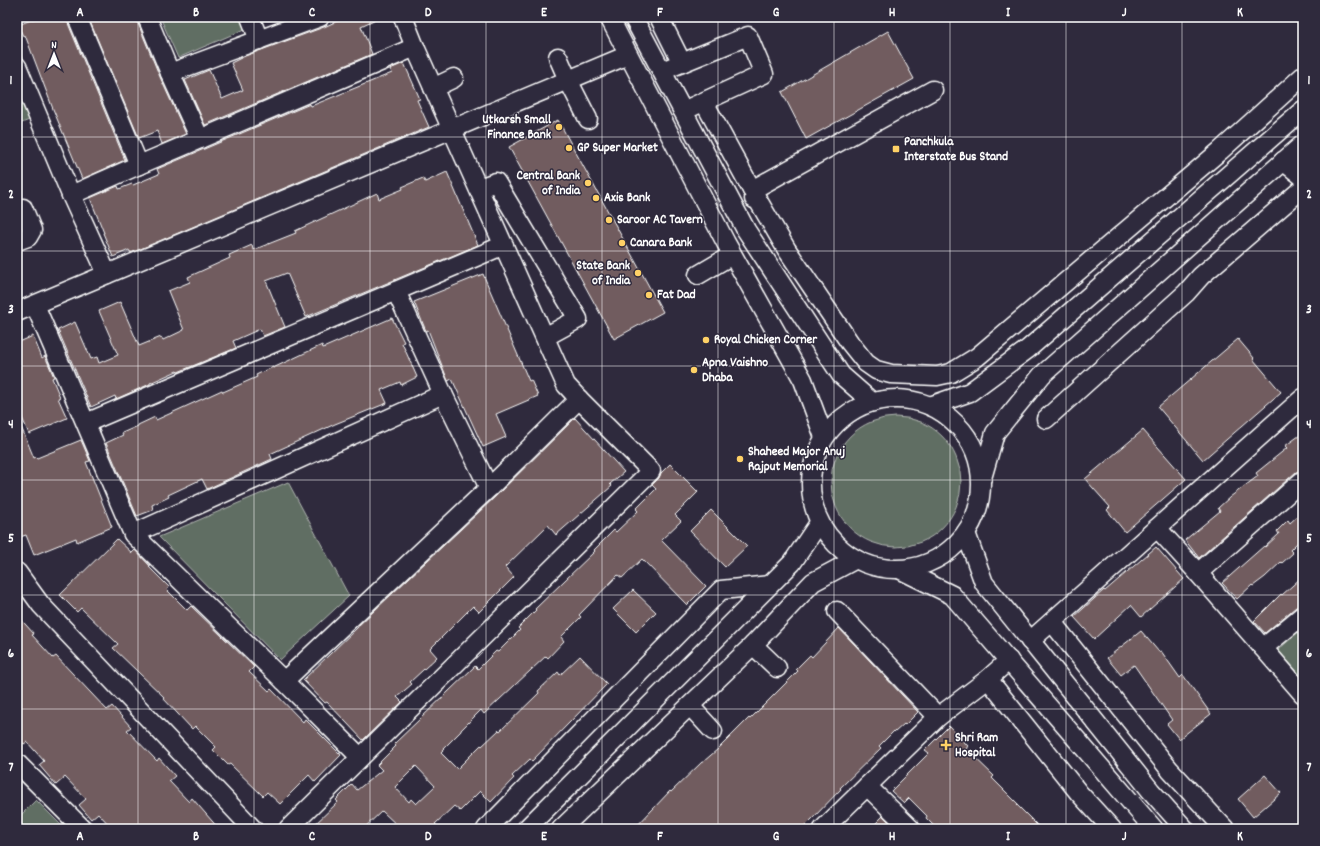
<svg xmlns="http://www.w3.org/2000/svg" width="1320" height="846" font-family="Dekko,sans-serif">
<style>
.green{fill:#616e63;stroke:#b0b6b1}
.building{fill:#715c5e;stroke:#fff;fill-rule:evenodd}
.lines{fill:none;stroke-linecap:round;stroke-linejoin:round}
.minor-casing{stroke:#fff;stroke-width:21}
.minor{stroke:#2f2a3d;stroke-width:18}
.grid{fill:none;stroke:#fff;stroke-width:1;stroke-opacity:0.55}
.poi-dot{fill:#ffd166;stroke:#2f2a3d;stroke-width:1.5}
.labels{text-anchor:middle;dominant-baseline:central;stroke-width:3;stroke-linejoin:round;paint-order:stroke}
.poi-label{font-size:13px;font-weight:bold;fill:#fff;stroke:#2f2a3d;text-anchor:start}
.neatline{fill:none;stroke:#fff;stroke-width:1.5}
.grid-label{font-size:13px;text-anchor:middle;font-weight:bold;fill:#fff}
</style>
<rect width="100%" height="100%" fill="#2f2a3d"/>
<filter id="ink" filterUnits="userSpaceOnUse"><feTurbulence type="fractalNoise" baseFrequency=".025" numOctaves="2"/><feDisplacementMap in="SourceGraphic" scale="8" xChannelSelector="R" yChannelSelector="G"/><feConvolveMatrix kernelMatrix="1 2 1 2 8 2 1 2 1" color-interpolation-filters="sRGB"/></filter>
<g filter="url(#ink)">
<g class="green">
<path d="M160 17H239L245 29 178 58Z"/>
<path d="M17 78 34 118 17 125Z"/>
<circle cx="896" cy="482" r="65"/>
<path d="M288 482 349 596 280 660 159 537Z"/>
<path d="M1303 628V678L1278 650Z"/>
<path d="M36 800 65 829H17V819Z"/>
</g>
<g class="building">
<path d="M39 17H67V21L125 160 82 179 53 109 25 35 23 36 18 25Z"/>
<path d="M88 17H137V21L160 77 186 134 162 144 157 131 139 138Z"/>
<path d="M346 17H380L361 26 372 54 205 125 185 80 209 70 222 99 243 90 231 63 245 56 324 27Z"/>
<path d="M888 31 914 79 806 139 782 92Z"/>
<path d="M404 63 420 99 417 100 429 127 131 253 129 250 113 257 103 233H104L90 198 118 186 119 189 132 184 133 185 159 174 157 169 310 104 311 106 392 73 390 69Z"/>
<path d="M558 120 663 312 614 339 509 147Z"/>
<path d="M447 172 478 245 306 317 287 273 266 281 285 327 263 336 260 329 233 341 236 348 178 372 177 371 150 383V384L116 399 115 396 91 407 58 330 75 322 91 359 97 357 99 363 118 355 99 311 120 302 139 346 161 337 163 340 184 330 168 291 190 282 188 277 230 258 229 255 252 245 253 250 296 233 295 231 377 193 379 199 403 189 402 187 423 178 425 182Z"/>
<path d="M483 274 529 381 531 380 538 396 496 414 506 437 483 447 452 379 448 381 428 330 426 331 414 302Z"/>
<path d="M392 318 404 342 402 343 417 377 401 385 400 382 381 390 387 403 335 424 270 454 272 459 207 489 202 479 168 495 169 497 152 505 153 510 137 516 106 443 123 435 122 433 138 426V425L155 417 156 420 222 390 223 392 257 377 256 375 273 367V368L322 345 323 348Z"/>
<path d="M33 336 42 358 45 356 54 377 52 378 60 397 58 398 67 418 29 434 17 406V343Z"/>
<path d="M1238 339 1254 358 1253 359 1281 392 1203 460 1158 407Z"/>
<path d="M17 417 34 458 36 457 37 458 81 440 90 461 86 462 112 527 77 542 76 538 34 555 26 535 17 538Z"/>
<path d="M575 418 624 472 610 484 612 486 556 535 548 525 505 567 514 577 479 612 473 606 430 649 437 657 410 682 412 684 397 697 402 702 363 740 327 702 325 703 303 680 358 627V626L496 496Z"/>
<path d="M1143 430 1186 479 1125 532 1107 510 1110 507 1085 479Z"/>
<path d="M1303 433V470L1296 472 1199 558 1185 540 1220 511 1218 508 1230 497 1258 476 1256 473 1287 448 1285 446Z"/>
<path d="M670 464 698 492 675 515 681 521 661 540 706 586 687 605 642 559 622 578 618 575 579 615 581 617 561 637 564 641 548 658 546 656 484 714 481 710 461 730V731L442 750 443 751 441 753 457 769 481 745 482 746 499 730 500 731 539 693 538 691 558 672 560 675 580 656 607 684 532 761 530 759 512 776 514 778 491 802 480 791 460 811 454 806 435 824 441 829H401L382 811 363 829H310L338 802 336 800 352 784 357 790 382 770 377 765 396 746 394 744 475 666 478 669 496 651 498 652 520 630 518 628 536 610 535 609 595 551 594 550 614 530 616 532 638 511 636 509 656 489 652 485 659 478 661 473ZM416 766 435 786 416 804 411 799 409 802 395 787Z"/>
<path d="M711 510 747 546 725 567 690 531Z"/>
<path d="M1303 511V537L1290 550 1293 553 1282 563 1281 562 1265 577 1253 586 1252 585 1237 599 1222 583 1264 546 1265 547 1279 534 1277 531 1288 520 1290 523Z"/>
<path d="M117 539 132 553 135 550 150 566 149 567 169 587 167 590 187 610 191 606 254 667 249 672 269 691 271 689 303 722 305 719 341 755 315 782 309 775 280 804 267 792 263 796 230 764 228 765 213 750 216 747 195 726 192 729 163 698 164 697 113 648 118 644 81 608 77 612 60 595Z"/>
<path d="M1156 547 1184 579 1141 617 1131 605 1094 639 1074 617 1104 590 1105 591Z"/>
<path d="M1303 576V605L1296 607 1265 633 1254 621 1281 594 1282 595Z"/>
<path d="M633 590 656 612 636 632 613 609Z"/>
<path d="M17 615 34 634 32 635 53 658 56 656 107 710 112 706 131 727 127 730 157 761 159 758 175 776 169 781 189 802 192 798 219 829H113L98 813 91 819 79 805 86 799 65 777 56 785 39 765 44 761 27 742 24 744 17 737Z"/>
<path d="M839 628 918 712 905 725 904 724 895 732 894 731 879 746 881 748 840 788 841 789 812 819 802 829H634L670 791 671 792 702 762H703L718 749 749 718 750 719 798 671 796 669 810 655 812 657Z"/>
<path d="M1141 631 1159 652 1161 651 1180 678 1183 675 1211 714 1179 739 1167 724 1172 720 1134 665 1121 675 1107 658Z"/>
<path d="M949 726 968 746 966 749 994 776 992 778 1018 804 1017 805 1041 829H937L926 818 927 816 909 798 904 803 891 791 929 753 925 750Z"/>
<path d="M1265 775 1281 793 1253 817 1238 799Z"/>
<path d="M883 816 896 829H870Z"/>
</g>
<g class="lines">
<g class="minor-casing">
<g id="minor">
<path d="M77 17 139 165"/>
<path d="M147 17 170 73 200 139"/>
<path d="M250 17 259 40"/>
<path d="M609 17 726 243 803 380 824 437"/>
<path d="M633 17 746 230 841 375 872 402"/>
<path d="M659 17 682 63"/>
<path d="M558 57 568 80 588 119"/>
<path d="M17 66 71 195 107 274"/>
<path d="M662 71 748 36 764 74 683 111"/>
<path d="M170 73 320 17"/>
<path d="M433 88 454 78"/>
<path d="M704 102 752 190 756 197 754 199"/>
<path d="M1283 161 1303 177"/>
<path d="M479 188 496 182 578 319 545 337"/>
<path d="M752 190 933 90"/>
<path d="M71 195 139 165 415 47"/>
<path d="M756 197 787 250 850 343 866 363 876 370 891 374 937 376 951 373 977 357 1220 151 1303 76"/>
<path d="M17 241 28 237 32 230 23 208"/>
<path d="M698 275 732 255"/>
<path d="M396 291 443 394 489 488"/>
<path d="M35 305 133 534 284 681 360 757"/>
<path d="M17 312 628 55"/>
<circle cx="896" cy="484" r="85"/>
<path d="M930 406 970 392 1028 349 1303 110"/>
<path d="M1046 419 1186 293 1201 276 1303 188"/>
<path d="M86 423 504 245"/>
<path d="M982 478 995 433 1042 375 1303 144"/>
<path d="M1157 528 1198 573 1303 694"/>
<path d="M966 533 984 583 1151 791 1185 829"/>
<path d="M133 534 443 394"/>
<path d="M901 570 952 595 1154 829"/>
<path d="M17 572 41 605 253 829"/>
<path d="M1198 573 1303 480"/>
<path d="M837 611 938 717"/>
<path d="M1052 622 1170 770 1225 829"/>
<path d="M1030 641 1303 398"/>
<path d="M753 645 777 668"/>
<path d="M1263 648 1303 615"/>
<path d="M988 679 1079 793 1112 829"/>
<path d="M284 681 489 488 579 399"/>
<path d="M690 706 713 731"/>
<path d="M17 763 83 829"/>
<path d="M867 786 911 829"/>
<path d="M288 829 651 471 579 399 566 385 415 47 403 17"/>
<path d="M486 829 721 590 770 585"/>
<path d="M526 829 792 563 819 523"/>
<path d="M561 829 753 645 813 582 856 559"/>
<path d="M823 829 938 717 988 679 1009 660"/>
</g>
</g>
<use href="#minor" class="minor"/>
</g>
</g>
<path class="grid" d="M138 17V829M254 17V829M370 17V829M486 17V829M602 17V829M718 17V829M834 17V829M950 17V829M1066 17V829M1182 17V829M17 137H1303M17 251H1303M17 366H1303M17 480H1303M17 595H1303M17 709H1303"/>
<g class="poi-dot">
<circle cx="559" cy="127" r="4"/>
<circle cx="569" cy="148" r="4"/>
<rect x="892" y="145" width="8" height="8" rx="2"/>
<circle cx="588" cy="183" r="4"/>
<circle cx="596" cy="198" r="4"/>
<circle cx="609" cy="220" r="4"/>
<circle cx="622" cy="243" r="4"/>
<circle cx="638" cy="273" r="4"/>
<circle cx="649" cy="295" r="4"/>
<circle cx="706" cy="340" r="4"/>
<circle cx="694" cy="370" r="4"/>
<circle cx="740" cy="459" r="4"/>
<path d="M944 739h4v4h4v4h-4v4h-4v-4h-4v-4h4z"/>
</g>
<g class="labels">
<g class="poi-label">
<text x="551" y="120" text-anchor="end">Utkarsh Small<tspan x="551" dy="15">Finance Bank</tspan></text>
<text x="904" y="142">Panchkula<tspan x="904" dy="15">Interstate Bus Stand</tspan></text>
<text x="577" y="148">GP Super Market</text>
<text x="580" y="176" text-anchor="end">Central Bank<tspan x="580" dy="15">of India</tspan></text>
<text x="604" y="198">Axis Bank</text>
<text x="617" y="220">Saroor AC Tavern</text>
<text x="630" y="243">Canara Bank</text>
<text x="630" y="266" text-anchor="end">State Bank<tspan x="630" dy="15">of India</tspan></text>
<text x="657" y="295">Fat Dad</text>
<text x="714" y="340">Royal Chicken Corner</text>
<text x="702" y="363">Apna Vaishno<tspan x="702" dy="15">Dhaba</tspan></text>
<text x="748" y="452">Shaheed Major Anuj<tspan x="748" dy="15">Rajput Memorial</tspan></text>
<text x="955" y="738">Shri Ram<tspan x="955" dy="15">Hospital</tspan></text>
</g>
</g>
<rect width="1320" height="846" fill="none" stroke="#2f2a3d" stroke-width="44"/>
<g transform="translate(54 54)" stroke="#2f2a3d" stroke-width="3" paint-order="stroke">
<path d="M0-3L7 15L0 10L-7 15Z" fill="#ffffff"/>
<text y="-6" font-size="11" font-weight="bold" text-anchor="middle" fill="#ffffff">N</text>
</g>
<rect x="22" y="22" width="1276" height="802" class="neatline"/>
<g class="grid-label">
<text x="80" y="16">A</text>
<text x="196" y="16">B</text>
<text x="312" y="16">C</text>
<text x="428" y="16">D</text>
<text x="544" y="16">E</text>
<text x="660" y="16">F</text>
<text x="776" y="16">G</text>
<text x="892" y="16">H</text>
<text x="1008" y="16">I</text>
<text x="1124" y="16">J</text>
<text x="1240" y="16">K</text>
<text x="11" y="84">1</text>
<text x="1309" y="84">1</text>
<text x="11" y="198">2</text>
<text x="1309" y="198">2</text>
<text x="11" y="313">3</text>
<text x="1309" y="313">3</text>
<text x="11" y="428">4</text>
<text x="1309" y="428">4</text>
<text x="11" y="542">5</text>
<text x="1309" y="542">5</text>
<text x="11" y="657">6</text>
<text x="1309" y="657">6</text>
<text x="11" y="771">7</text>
<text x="1309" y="771">7</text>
<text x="80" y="840">A</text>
<text x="196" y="840">B</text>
<text x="312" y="840">C</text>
<text x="428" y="840">D</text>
<text x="544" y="840">E</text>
<text x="660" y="840">F</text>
<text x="776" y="840">G</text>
<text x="892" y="840">H</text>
<text x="1008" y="840">I</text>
<text x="1124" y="840">J</text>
<text x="1240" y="840">K</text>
</g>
</svg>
